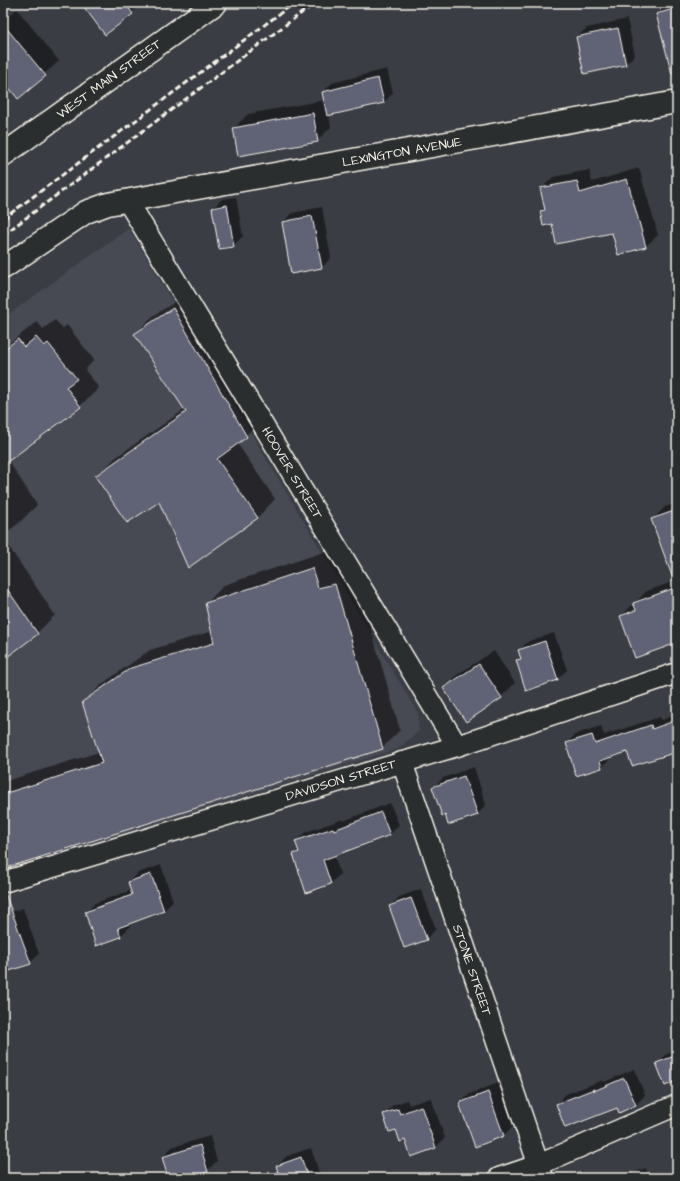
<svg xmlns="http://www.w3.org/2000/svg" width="680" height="1181" font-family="'Architects Daughter',sans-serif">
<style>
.built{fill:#464852}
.shadow{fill:#0007}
.building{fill:#616275;stroke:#f4f1e8}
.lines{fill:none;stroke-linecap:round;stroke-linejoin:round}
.minor-casing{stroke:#f4f1e8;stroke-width:23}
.tertiary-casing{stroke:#f4f1e8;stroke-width:25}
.secondary-casing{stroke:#f4f1e8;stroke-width:25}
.minor{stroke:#2a2d2e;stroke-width:20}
.tertiary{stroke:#2a2d2e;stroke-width:22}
.secondary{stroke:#2a2d2e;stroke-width:22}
.rail{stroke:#f4f1e8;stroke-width:3;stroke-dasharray:6 3;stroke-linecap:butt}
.labels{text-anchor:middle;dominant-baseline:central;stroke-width:3;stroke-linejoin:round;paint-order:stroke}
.street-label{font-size:13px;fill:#f4f1e8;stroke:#2a2d2e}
</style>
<rect width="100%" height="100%" fill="#3a3d43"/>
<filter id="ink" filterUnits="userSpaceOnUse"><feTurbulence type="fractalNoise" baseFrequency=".025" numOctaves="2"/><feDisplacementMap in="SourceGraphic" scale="8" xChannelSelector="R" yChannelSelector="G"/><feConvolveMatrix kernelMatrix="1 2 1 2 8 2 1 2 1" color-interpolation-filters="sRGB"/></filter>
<g filter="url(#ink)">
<path class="built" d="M129 228 418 713 419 731 398 749 3 871V318Z"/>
<g class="shadow">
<path d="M82 3H143L106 34Z"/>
<path d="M675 3H677V55L657 15 666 5Z"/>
<path d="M17 9 59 61 18 97 3 78V20Z"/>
<path d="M627 19 635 55 625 64 577 37 587 28Z"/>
<path d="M387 69 393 93 384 102 329 115 331 127 317 141 234 128 248 114 325 100 323 92 332 83Z"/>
<path d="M3 106 7 112 3 116Z"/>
<path d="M639 168 658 235 646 246 619 254 613 232 553 223 541 211 545 207 541 189 553 177 589 170 592 182Z"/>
<path d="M236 197 243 236 233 246 213 208 222 199Z"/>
<path d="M322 207 331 258 322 267 292 273 283 222 292 213Z"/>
<path d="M192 291 265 418 237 443 275 499 257 518 160 501 97 476 115 458 185 409 135 334 153 316Z"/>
<path d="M55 320 63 328 67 325 94 360 85 370 99 388 80 406 8 460 37 505 19 523 3 535V348L37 322 43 329Z"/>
<path d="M677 503V638L621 616 647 591 675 581 653 519 665 507Z"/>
<path d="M3 538 55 615 37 633 3 659Z"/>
<path d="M330 550 337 570 353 566 400 730 382 748 3 868V782L99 752 84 703 102 684 150 650 213 631 206 604 224 585Z"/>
<path d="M554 633 567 670 557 679 517 661 521 656 519 650 529 641Z"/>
<path d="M494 651 515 683 501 697 444 688 458 674Z"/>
<path d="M677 714V751L628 750 610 756 611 758 601 768 567 743 576 734 601 726 604 735 660 717 662 720Z"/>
<path d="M474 767 486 805 477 815 445 813 433 788 443 778Z"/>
<path d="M390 803 399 825 390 834 334 855 340 874 331 883 294 855 299 849 296 841 306 832 343 819V821Z"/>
<path d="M161 865 173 901 164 911 129 923 130 927 120 936 86 913 95 903 132 890 129 882 138 873Z"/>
<path d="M421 889 436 929 426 939 390 907 399 897Z"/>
<path d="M23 908 39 954 30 963 3 960V915Z"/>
<path d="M677 1050V1080L657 1063 667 1054Z"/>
<path d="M634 1069 645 1095 636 1105 619 1112 617 1107 557 1104 566 1094 603 1080 604 1082Z"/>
<path d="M498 1083 513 1126 504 1135 460 1103 470 1094Z"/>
<path d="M431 1098 445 1138 435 1148 405 1139 384 1115 393 1105 407 1100 409 1105Z"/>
<path d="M210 1136 217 1161 207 1171 182 1178H169L163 1157 172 1147Z"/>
<path d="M311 1148 321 1178H281L277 1166 287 1156Z"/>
<path d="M646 1168 649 1178H625L628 1175Z"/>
</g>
<g class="building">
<path d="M81 3H125L133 14 105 35Z"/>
<path d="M677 8V74H672L656 14Z"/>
<path d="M3 24 46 76 18 99 3 80Z"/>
<path d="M618 28 626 65 584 74 576 37Z"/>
<path d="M378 78 384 103 327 116 322 92Z"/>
<path d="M313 113 318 142 238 156 233 128Z"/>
<path d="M627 179 646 247 618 255 612 233 556 244 552 224 543 226 540 211 545 210 540 188 577 181 580 193Z"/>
<path d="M227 205 234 247 219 249 212 208Z"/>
<path d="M312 216 322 268 291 274 282 222Z"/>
<path d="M173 308 247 437 217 459 258 518 188 568 159 502 127 523 95 476 186 412 134 334Z"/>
<path d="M36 337 44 346 48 343 77 379 66 387 81 407 3 465V350L18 339 24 347Z"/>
<path d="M677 510V584H675L651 519Z"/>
<path d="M312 568 318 588 335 584 383 749 3 869V794L102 763 82 702 131 668 214 643 205 603Z"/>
<path d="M3 583 38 634 3 660Z"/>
<path d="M677 587V643L635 658 620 616 636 610 633 603Z"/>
<path d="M545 641 558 680 526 691 516 660 521 659 518 650Z"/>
<path d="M479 664 502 698 466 722 443 688Z"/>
<path d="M677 720V752L632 766 627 752 600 761 602 768 576 776 566 743 592 735 595 744 651 725 652 729Z"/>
<path d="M464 776 478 815 448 825 445 814 442 816 432 787Z"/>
<path d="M381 812 390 835 323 860 331 884 306 893 293 854 299 852 295 841 333 828 334 830Z"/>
<path d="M151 874 164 911 118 928 121 937 96 946 85 912 132 895 128 882Z"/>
<path d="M3 893H5L31 964 6 972 3 963Z"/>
<path d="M411 898 427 940 404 948 389 906Z"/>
<path d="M677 1055V1081L665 1086 656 1063Z"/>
<path d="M624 1078 636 1105 619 1113 617 1108 565 1128 556 1104 594 1089V1091Z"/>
<path d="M488 1092 504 1136 475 1147 459 1103Z"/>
<path d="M421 1106 436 1148 411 1157 405 1140 400 1142 396 1130 389 1132 383 1114 398 1109 400 1114Z"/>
<path d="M200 1145 208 1172 186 1178H168L162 1157Z"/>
<path d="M301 1157 308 1178H280L276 1166Z"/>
</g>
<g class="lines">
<g class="minor-casing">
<g id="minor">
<path d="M127 200 457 746"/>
<path d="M402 762 543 1178"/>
<path d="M3 882 457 746 677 673"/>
<path d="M499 1178 538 1165 677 1105"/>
</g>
</g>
<g class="tertiary-casing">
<path id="tertiary" d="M3 155 216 3"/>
</g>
<g class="secondary-casing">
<path id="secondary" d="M3 268 86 212 108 204 677 102"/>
</g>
<use href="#minor" class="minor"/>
<use href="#tertiary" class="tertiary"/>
<use href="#secondary" class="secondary"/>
<g class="rail">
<path d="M3 219 294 3"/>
<path d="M3 235 315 3"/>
</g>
</g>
</g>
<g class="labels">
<g class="street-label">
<text transform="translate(109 79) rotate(-36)">WEST MAIN STREET</text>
<text transform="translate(402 152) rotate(-10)">LEXINGTON AVENUE</text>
<text transform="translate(292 473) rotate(59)">HOOVER STREET</text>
<text transform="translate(341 780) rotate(-17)">DAVIDSON STREET</text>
<text transform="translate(472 970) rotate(71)">STONE STREET</text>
</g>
</g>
<rect width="680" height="1181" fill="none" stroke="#2a2d2e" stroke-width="16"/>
<rect x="8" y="8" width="664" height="1165" fill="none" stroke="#f4f1e8" stroke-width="1.5" filter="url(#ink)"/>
</svg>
